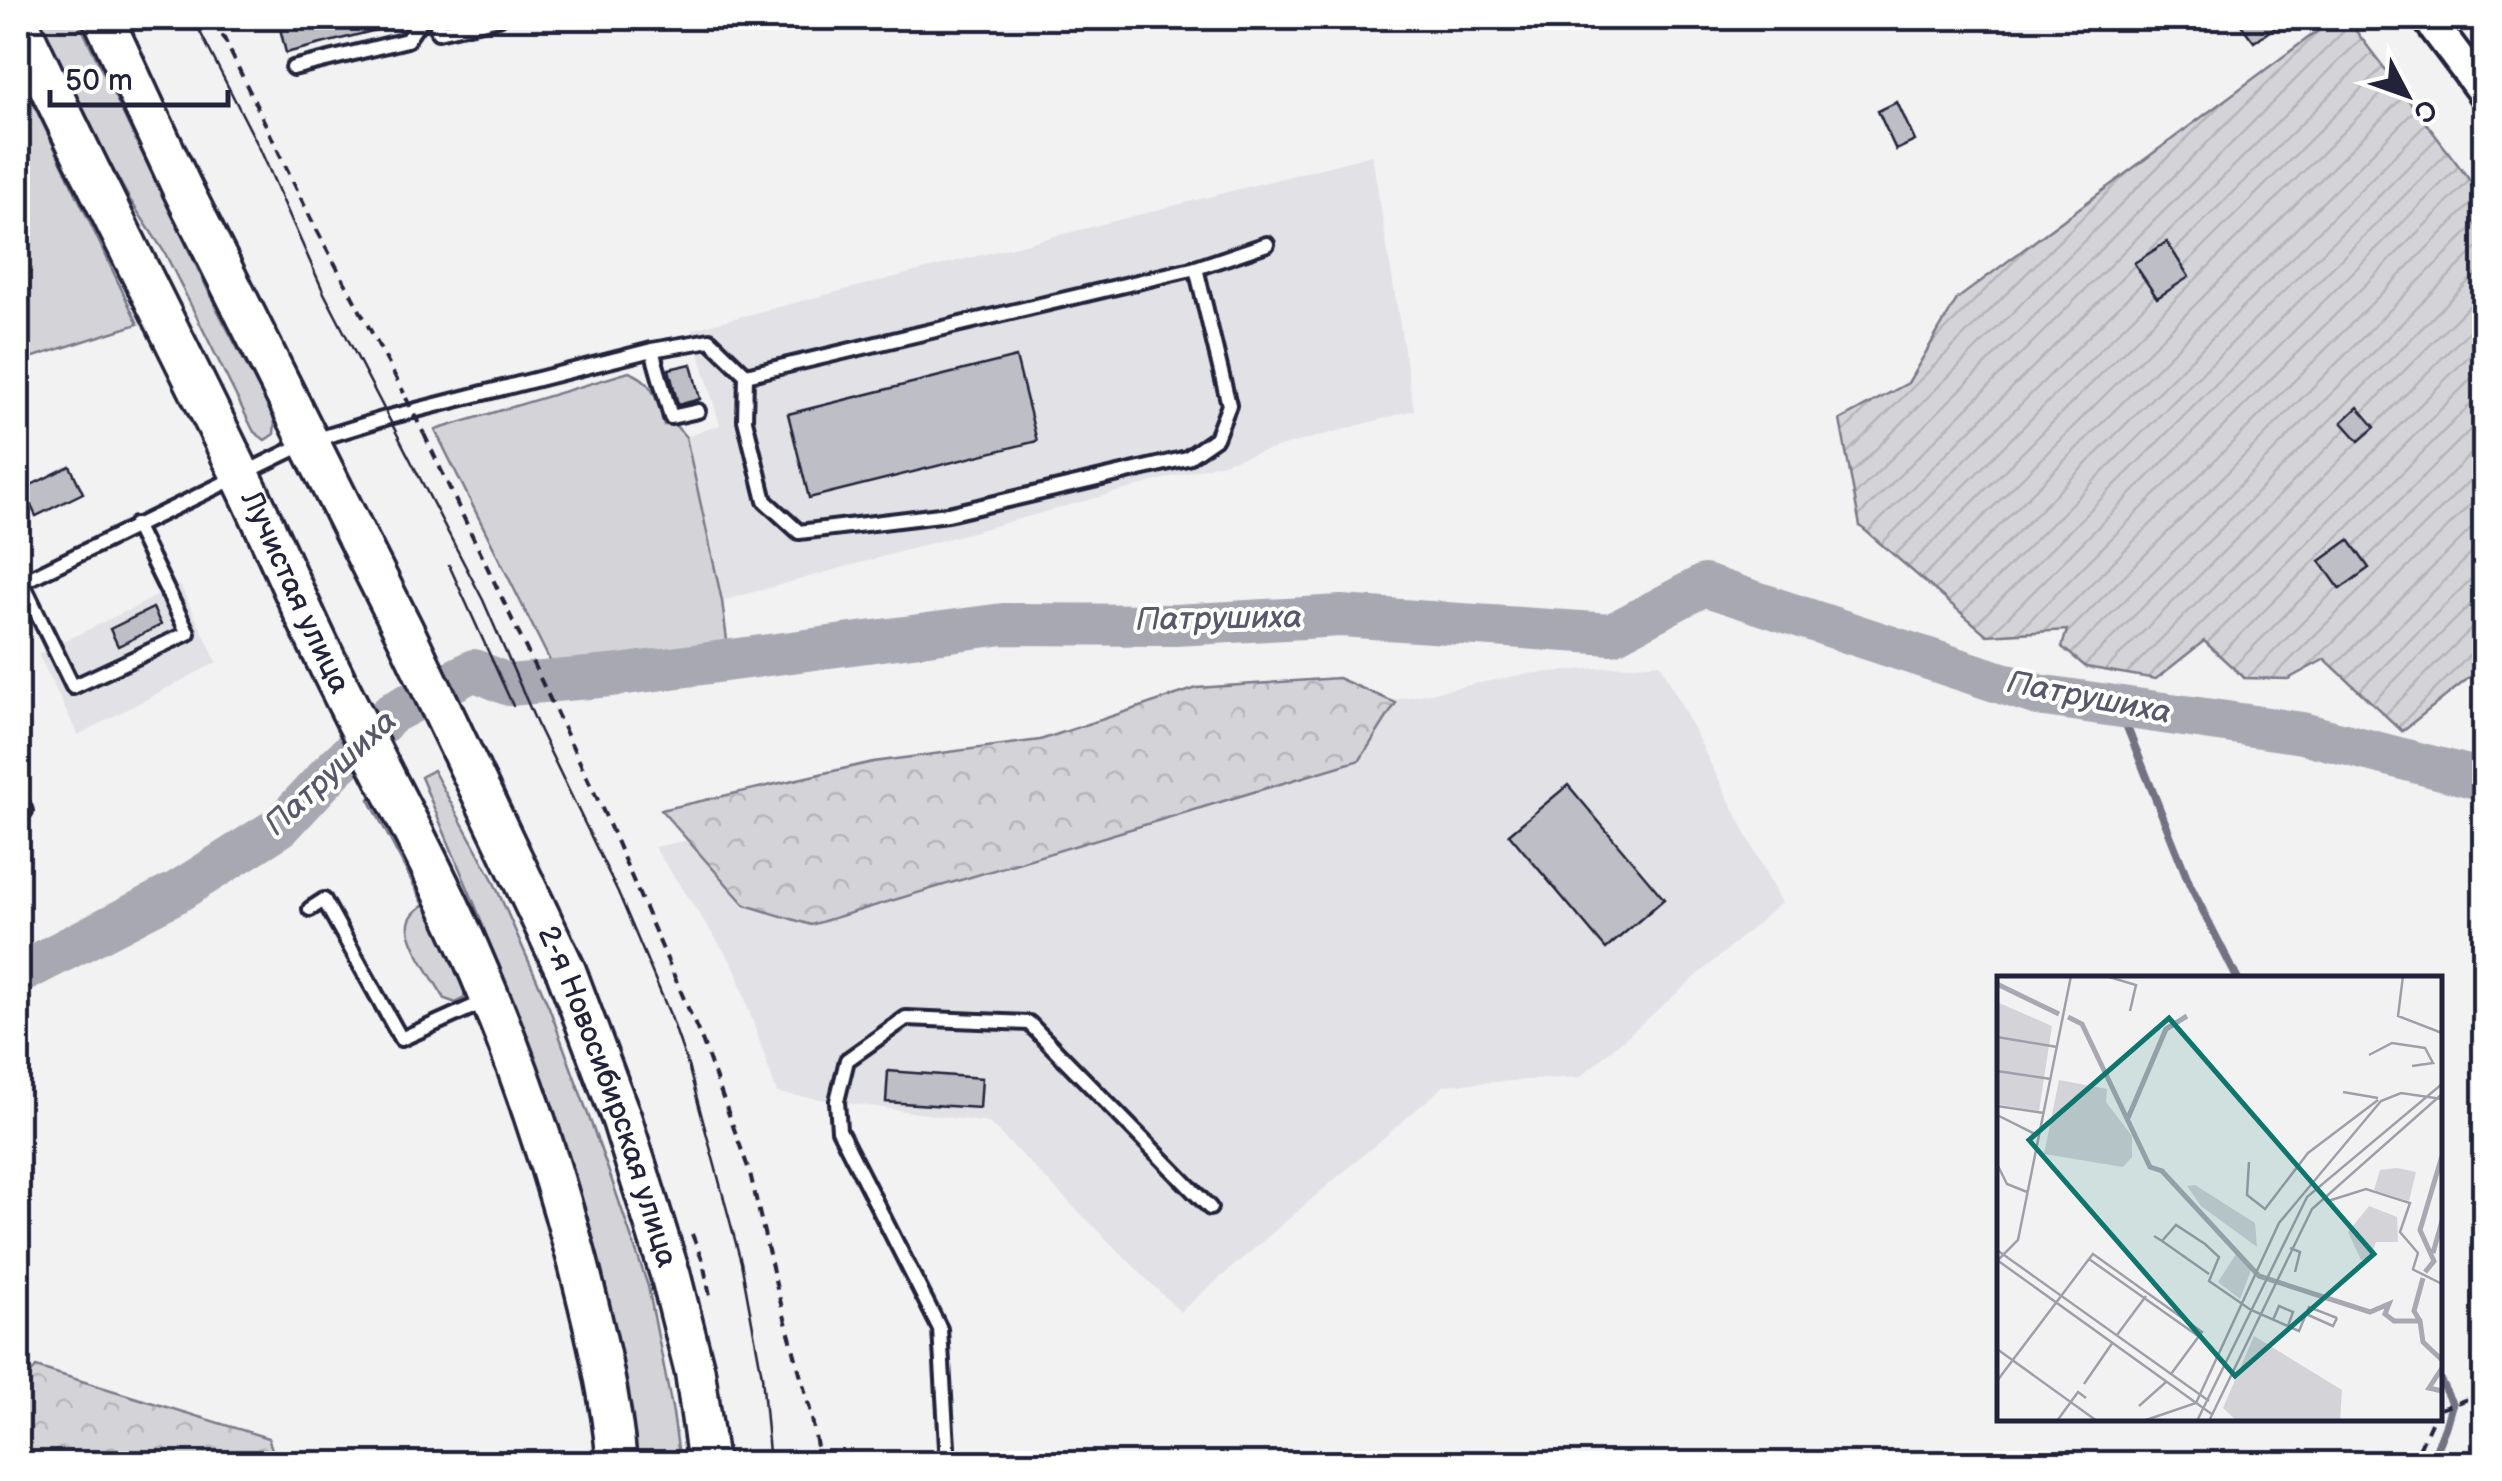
<svg xmlns="http://www.w3.org/2000/svg" width="2502" height="1481" font-family="'Balsamiq Sans',sans-serif">
<style>
.built{fill:#e2e2e6}
.green{fill:#d3d3d8;stroke:#7a7a8a;stroke-width:2.5}
.forest{fill:url(#forest-crowns);stroke:#7a7a8a;stroke-width:2.5}
.garden{fill:url(#garden-furrows);stroke:#7a7a8a;stroke-width:2.5}
.lines{fill:none;stroke-linecap:round;stroke-linejoin:round}
.stream{stroke:#727282;stroke-width:8}
.river{stroke:#a8a8b2;stroke-width:42}
.building{fill:#bebec6;stroke:#22223b;stroke-width:2.5}
.service-casing{stroke:#22223b;stroke-width:20}
.tertiary-casing{stroke:#22223b;stroke-width:38}
.primary-casing{stroke:#22223b;stroke-width:45}
.path{stroke:#22223b;stroke-width:4;stroke-dasharray:10 8;stroke-linecap:butt}
.service{stroke:#fff;stroke-width:12}
.tertiary{stroke:#fff;stroke-width:30}
.primary{stroke:#fff;stroke-width:38}
.tram{stroke:#22223b;stroke-width:2.5}
.path-bridge{stroke:#22223b;stroke-width:4;stroke-dasharray:10 8;stroke-linecap:butt}
.labels{text-anchor:middle;dominant-baseline:central;stroke-width:8;stroke-linejoin:round;paint-order:stroke}
.street-label{font-size:30px;fill:#22223b;stroke:#fff}
.water-label{font-size:32px;font-style:italic;fill:#58586b;stroke:#fff}
.inset-river{fill:none;stroke:#a8a8b2;stroke-width:5}
.inset-road{fill:none;stroke:#9f9fa9;stroke-width:2.5}
.view{fill:#0f766e;fill-opacity:0.15;stroke:#0f766e;stroke-width:5}
.inset-edge{fill:none;stroke:#22223b;stroke-width:5}
</style>
<defs>
<pattern id="forest-crowns" width="20" height="18" patternUnits="userSpaceOnUse" patternTransform="scale(2.5)"><rect width="20" height="18" fill="#d3d3d8"/><path d="M2 6a3 3 0 1 1 6 0M12 15a3 3 0 1 1 6 0" fill="none" stroke="#b5b5ba"/></pattern>
<pattern id="garden-furrows" width="10" height="10" patternUnits="userSpaceOnUse" patternTransform="scale(2.5)"><rect width="10" height="10" fill="#d3d3d8"/><path d="M-1 1l2-2M0 10L10 0M9 11l2-2" fill="none" stroke="#b5b5ba"/></pattern>
</defs>
<rect width="100%" height="100%" fill="#f2f2f3"/>
<filter id="ink" filterUnits="userSpaceOnUse"><feTurbulence type="fractalNoise" baseFrequency=".01" numOctaves="2"/><feDisplacementMap in="SourceGraphic" scale="20" xChannelSelector="R" yChannelSelector="G"/><feConvolveMatrix kernelMatrix="1 2 1 2 8 2 1 2 1" color-interpolation-filters="sRGB"/></filter>
<g filter="url(#ink)">
<g class="built">
<path d="M1372 155 1414 410 722 601 686 437 720 425 692 329Z"/>
<path d="M180 585 217 662 78 735 38 654Z"/>
<path d="M1660 663 1781 903 1580 1077 1445 1085 1180 1312 989 1123 777 1093 734 966 654 847 1525 674Z"/>
</g>
<g class="green">
<path d="M35 18H77L218 311 275 420 274 434 265 440 254 432 165 253 130 200 94 135Z"/>
<path d="M18 71 138 324 18 362Z"/>
<path d="M629 372C655 381 657 401 664 425H675L686 437 722 601 728 648 554 669 435 430Z"/>
<path d="M433 770 492 878 549 1007 610 1175 648 1286 673 1413 680 1463H634L615 1340 600 1269 581 1197 477 910 421 777Z"/>
<path d="M377 795 465 982 464 998 456 1003 445 999C436 983 406 941 409 924 410 915 417 910 424 905L369 799Z"/>
</g>
<g class="forest">
<path d="M1338 678 1396 703 1360 760 811 925 745 905 661 810 873 762 1040 740 1197 688Z"/>
<path d="M36 1367 268 1438 277 1463H18V1392Z"/>
</g>
<path class="garden" d="M2335 18H2346L2484 199V666L2402 731 2325 659 2288 679 2244 678 2204 641 2156 679 2086 667 2062 647 2067 630 1987 635 1860 526 1840 420 1908 383 1957 299Z"/>
<g class="lines">
<g class="stream">
<path d="M2119 707 2190 885 2237 978"/>
<path d="M2430 1464 2445 1428 2452 1404 2440 1380"/>
</g>
<path class="river" d="M18 974 177 892 281 826 330 773 393 712 474 670 509 685 611 676 1003 624 1175 625 1341 616 1612 634 1704 585 2038 695 2302 733 2484 780"/>
</g>
<g class="building">
<path d="M290 18H400V24L286 53 278 20Z"/>
<path d="M2236 18H2288L2254 42Z"/>
<path d="M1897 102 1915 141 1896 150 1878 111Z"/>
<path d="M2167 242 2189 277 2157 298 2134 263Z"/>
<path d="M1016 357 1037 441 809 498 788 414Z"/>
<path d="M691 364 700 399 678 405 669 369Z"/>
<path d="M2358 407 2375 427 2359 441 2342 422Z"/>
<path d="M70 466 83 493 36 516 23 489Z"/>
<path d="M2349 540 2369 568 2340 589 2320 561Z"/>
<path d="M153 608 161 625 118 646 110 629Z"/>
<path d="M1568 785 1664 899 1606 949 1509 834Z"/>
<path d="M888 1071 982 1078 980 1108 886 1102Z"/>
</g>
<g class="lines">
<g class="service-casing">
<g id="service">
<path d="M436 18 438 32 499 18"/>
<path d="M293 68 407 40 422 18"/>
<path d="M652 350 671 417 698 411"/>
<path d="M746 375 1196 268"/>
<path d="M22 582 73 687 188 633 135 525"/>
<path d="M18 584 308 442 389 417 652 350 710 340 746 375 745 420 765 501 799 532 948 514 1187 458 1216 438 1229 405 1196 268 1267 244"/>
<path d="M18 795 25 811 18 815"/>
<path d="M310 909 324 900 401 1039 488 1000"/>
<path d="M948 1464 940 1329 839 1130 837 1101 847 1060 906 1018 1029 1023 1210 1208"/>
</g>
</g>
<g class="tertiary-casing">
<path id="tertiary" d="M2428 18 2484 93"/>
</g>
<g class="primary-casing">
<g id="primary">
<path id="s1" d="M103 18 182 188 408 639 566 971 622 1120 671 1277 695 1372 708 1464"/>
<path id="s2" d="M18 21C89 174 167 322 240 474 270 535 296 599 326 660 376 764 434 865 479 972 519 1066 552 1164 578 1263 595 1329 611 1395 617 1464"/>
</g>
</g>
<g class="path">
<path d="M217 18 222 34 311 219 404 393"/>
<path d="M424 434 605 815 703 1043 750 1173 778 1293 811 1413 820 1464"/>
<path d="M692 1234 703 1262 711 1301"/>
<path d="M2440 1409 2484 1393"/>
<path d="M2412 1464 2433 1418"/>
</g>
<use href="#service" class="service"/>
<use href="#tertiary" class="tertiary"/>
<use href="#primary" class="primary"/>
<g class="tram">
<path d="M193 18 260 149 324 293 483 600 540 731 618 892 671 1017 689 1069 741 1262 762 1376 770 1464"/>
<path d="M449 565 513 706"/>
</g>
<path class="path-bridge" d="M406 398 424 434"/>
</g>
</g>
<g class="labels">
<g class="street-label">
<text stroke="none"><textPath href="#s2" startOffset="635">Лучистая улица</textPath></text>
<text stroke="none"><textPath href="#s1" startOffset="1192">2-я Новосибирская улица</textPath></text>
</g>
<g class="water-label">
<text transform="translate(1219 619) rotate(-1)">Патрушиха</text>
<text transform="translate(2089 698) rotate(11)">Патрушиха</text>
<text transform="translate(331 773) rotate(-43)">Патрушиха</text>
</g>
</g>
<g transform="translate(1997 976)">
<rect width="445" height="445" fill="#f2f2f3"/>
<path d="M239 278 255 292 243 323 221 306ZM257 360 345 414 343 445H240L226 432Z" fill="#d3d3d8"/>
<path d="M400 192 419 196 412 225 377 214 383 194ZM198 209 258 247 260 271 204 230 190 210ZM372 230 400 241 401 266H379L373 283 364 284 351 256Z" fill="#d3d3d8"/>
<path d="M0 26 55 50 42 135 0 128ZM62 104 110 113 109 126 135 160V181L126 191 47 178Z" fill="#d3d3d8"/>
<path class="inset-river" d="M0 8 62 38M71 41 85 48 153 191 165 195 262 300 373 336 392 328 388 338 397 345H423L426 366 445 384M131 142 169 53 190 40M436 277 445 245M428 296 437 285 423 254 445 180M423 345 417 335 426 302M445 392 432 412 445 415"/>
<path class="inset-road" d="M109 0 139 9 133 35M406 0 401 40 445 57M0 61 60 71M372 79 395 67 428 72 436 87 415 90M0 95 54 103M346 116 381 122M0 130 47 137M0 139 42 160M252 186 250 219 268 233 311 177 381 124M0 188 10 208 30 216M331 225 369 213 413 227 403 256 421 277 416 293M157 260 165 265 179 249 208 268 222 281 212 305 254 334 302 355 312 331 340 342M165 265 212 298M293 272 303 276 298 296M0 274 212 425M0 284 216 439M0 285 21 264 74 0M415 293 445 308M309 338 336 350 340 342M276 344 282 330 296 336 291 350M120 359 149 320M0 373 100 445M174 398 205 356 96 278 92 283 201 360M0 405 92 283M87 408 116 366M142 430 169 406M60 445 81 416 89 422M146 445 199 427 282 247 384 125 404 117 445 123M200 445 310 221 445 108M212 445 315 233 445 118"/>
<path class="view" d="M172 42 377 278 238 400 32 164Z"/>
<rect width="445" height="445" class="inset-edge"/>
</g>
<rect width="2502" height="1481" fill="none" stroke="#fff" stroke-width="60"/>
<rect x="30" y="30" width="2442" height="1421" fill="none" stroke="#22223b" stroke-width="4" filter="url(#ink)"/>
<g transform="translate(2407 95) rotate(131)" stroke="#ffffff" stroke-width="8" paint-order="stroke">
<path d="M0-8L18 38L0 25L-18 38Z" fill="#22223b"/>
<text y="-15" font-size="28" font-weight="bold" text-anchor="middle" fill="#22223b">С</text>
</g>
<path d="M50 90v15h178v-15" fill="none" stroke="#22223b" stroke-width="5"/>
<text x="65" y="90" font-size="30" fill="#22223b" stroke="#ffffff" stroke-width="8" paint-order="stroke">50 m</text>
</svg>
